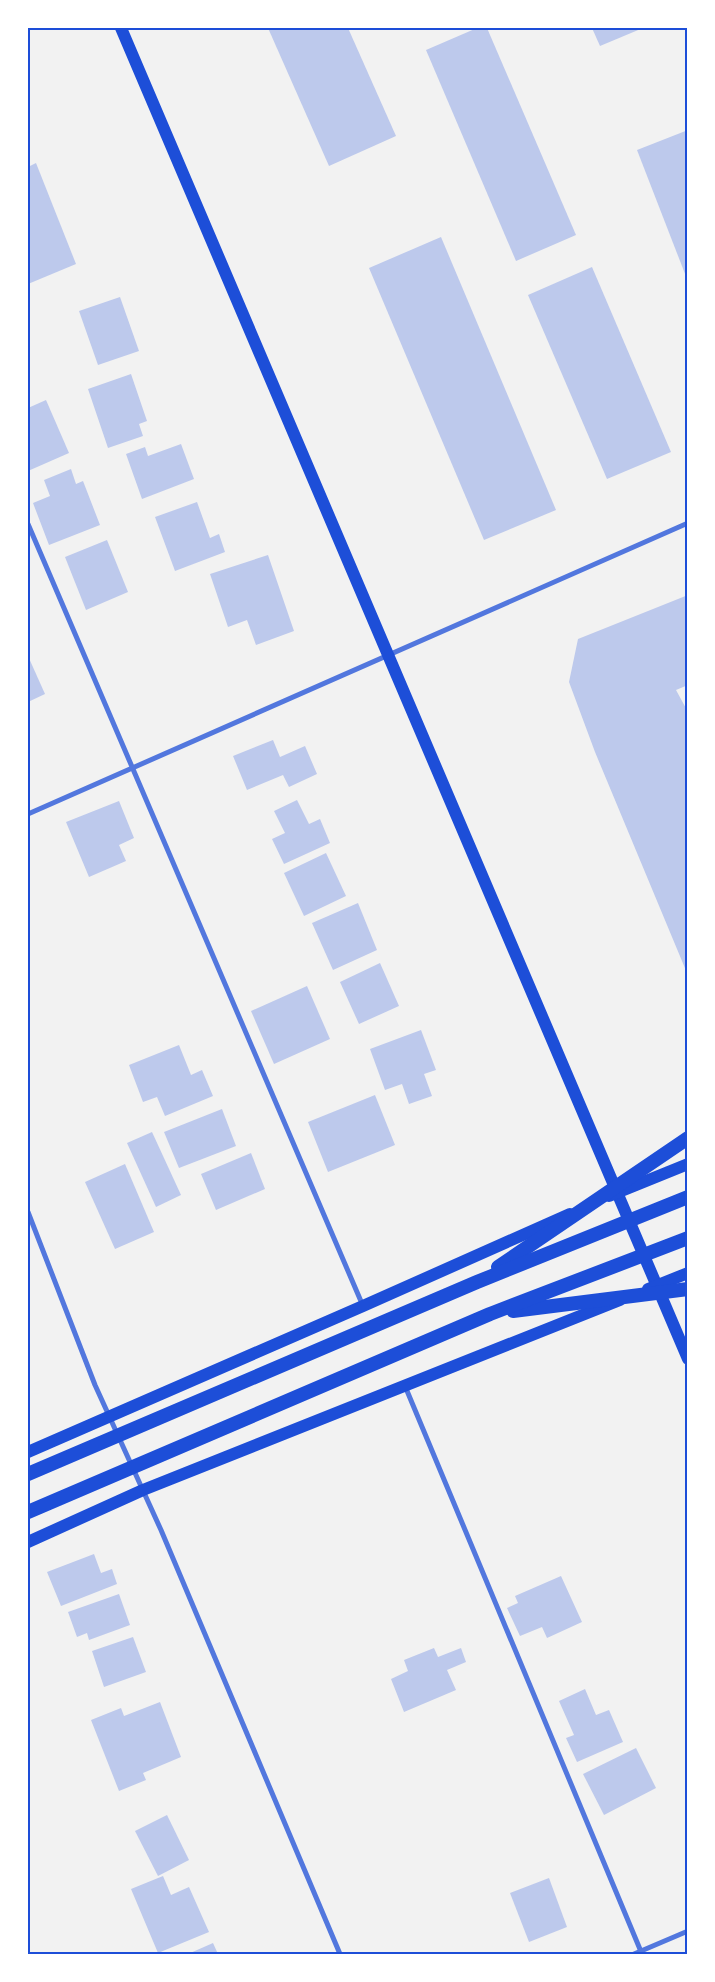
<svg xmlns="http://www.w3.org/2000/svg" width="715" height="1982" font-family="Raleway,sans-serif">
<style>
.building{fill:#bdc9ec}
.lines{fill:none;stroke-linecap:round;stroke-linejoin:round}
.minor{stroke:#5277de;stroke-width:5}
.primary{stroke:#1d4ed8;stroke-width:12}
.trunk{stroke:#1d4ed8;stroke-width:14}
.neatline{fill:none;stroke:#1d4ed8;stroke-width:2}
</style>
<rect width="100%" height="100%" fill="#f2f2f2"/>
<g class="building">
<path d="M268 28H348L396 136 329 166Z"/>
<path d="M477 28H487L576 235 516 261 426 50Z"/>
<path d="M592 28H643L600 46Z"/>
<path d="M688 130V279H687L637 150Z"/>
<path d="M36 163 76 264 28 284V167Z"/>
<path d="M441 237 556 510 484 540 369 268Z"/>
<path d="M592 267 671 452 607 479 528 295Z"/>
<path d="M120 297 139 351 98 365 79 311Z"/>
<path d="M131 374 147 421 139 424 143 436 108 448 88 389Z"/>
<path d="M46 400 69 453 28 471V408Z"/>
<path d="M181 444 194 479 142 499 126 454 145 447 148 456Z"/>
<path d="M71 469 76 484 83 481 100 525 49 545 33 503 50 496 44 480Z"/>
<path d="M197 502 210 538 219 534 225 552 175 571 155 517Z"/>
<path d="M107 540 128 592 86 610 65 557Z"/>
<path d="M268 555 294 631 256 645 247 620 228 627 210 574Z"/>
<path d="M688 595V685L676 690 688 712 687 973 595 752 569 682 578 639Z"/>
<path d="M28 656 45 694 28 702Z"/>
<path d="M273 740 280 757 305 746 317 774 289 787 283 775 247 790 233 756Z"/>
<path d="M297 800 309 824 320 819 330 843 284 864 272 839 285 833 274 811Z"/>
<path d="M119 801 134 838 119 845 126 861 89 877 66 822Z"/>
<path d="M326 853 346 896 304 916 284 873Z"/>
<path d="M358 903 377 950 333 970 312 923Z"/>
<path d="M380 963 399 1006 359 1024 340 982Z"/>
<path d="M307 986 330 1039 274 1064 251 1011Z"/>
<path d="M421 1030 436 1070 424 1074 432 1096 409 1104 402 1084 385 1090 370 1049Z"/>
<path d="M179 1045 191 1075 202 1070 213 1096 165 1116 157 1097 143 1102 129 1065Z"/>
<path d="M375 1095 395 1145 328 1172 308 1122Z"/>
<path d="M222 1109 236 1146 179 1168 164 1132Z"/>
<path d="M152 1132 181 1195 156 1207 127 1143Z"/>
<path d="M251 1153 265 1189 216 1210 201 1174Z"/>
<path d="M125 1164 154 1232 115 1249 85 1182Z"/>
<path d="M94 1554 101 1573 112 1569 117 1584 61 1606 47 1572Z"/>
<path d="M561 1576 582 1622 547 1638 542 1627 520 1636 507 1608 518 1603 515 1596Z"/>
<path d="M119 1594 130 1625 89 1640 87 1633 77 1637 68 1612Z"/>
<path d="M133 1637 146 1672 104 1687 92 1651Z"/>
<path d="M434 1648 438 1657 461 1648 466 1662 447 1670 456 1690 404 1712 391 1679 408 1671 404 1660Z"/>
<path d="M585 1689 596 1715 609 1710 623 1742 577 1762 566 1738 574 1735 559 1701Z"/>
<path d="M160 1702 181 1757 143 1773 146 1780 119 1791 91 1720 121 1708 124 1716Z"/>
<path d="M636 1748 656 1788 604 1815 583 1774Z"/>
<path d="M167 1815 189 1860 158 1876 135 1831Z"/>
<path d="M163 1876 171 1895 189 1887 209 1932 158 1953 131 1889Z"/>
<path d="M549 1878 567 1927 529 1942 510 1893Z"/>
<path d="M213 1943 218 1954H188Z"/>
</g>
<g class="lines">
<g class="minor">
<path d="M28 524 363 1306"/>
<path d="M28 814 688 523"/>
<path d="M28 1212 95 1385 161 1530 340 1954"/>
<path d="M405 1386 642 1954"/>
<path d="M634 1954 688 1931"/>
</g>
<g class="primary">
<path d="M121 28 688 1359"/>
<path d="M609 1196 688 1164"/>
<path d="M648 1289 688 1273"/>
<path d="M28 1452 363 1306 570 1214"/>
<path d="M28 1542 143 1490 620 1300"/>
</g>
<g class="trunk">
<path d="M498 1267 688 1138"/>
<path d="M513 1311 688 1289"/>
<path d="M28 1474 477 1282 688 1197"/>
<path d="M28 1512 490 1314 688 1238"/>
</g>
</g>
<rect width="715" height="1982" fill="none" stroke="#ffffff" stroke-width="58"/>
<rect x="29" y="29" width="657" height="1924" class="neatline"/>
</svg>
